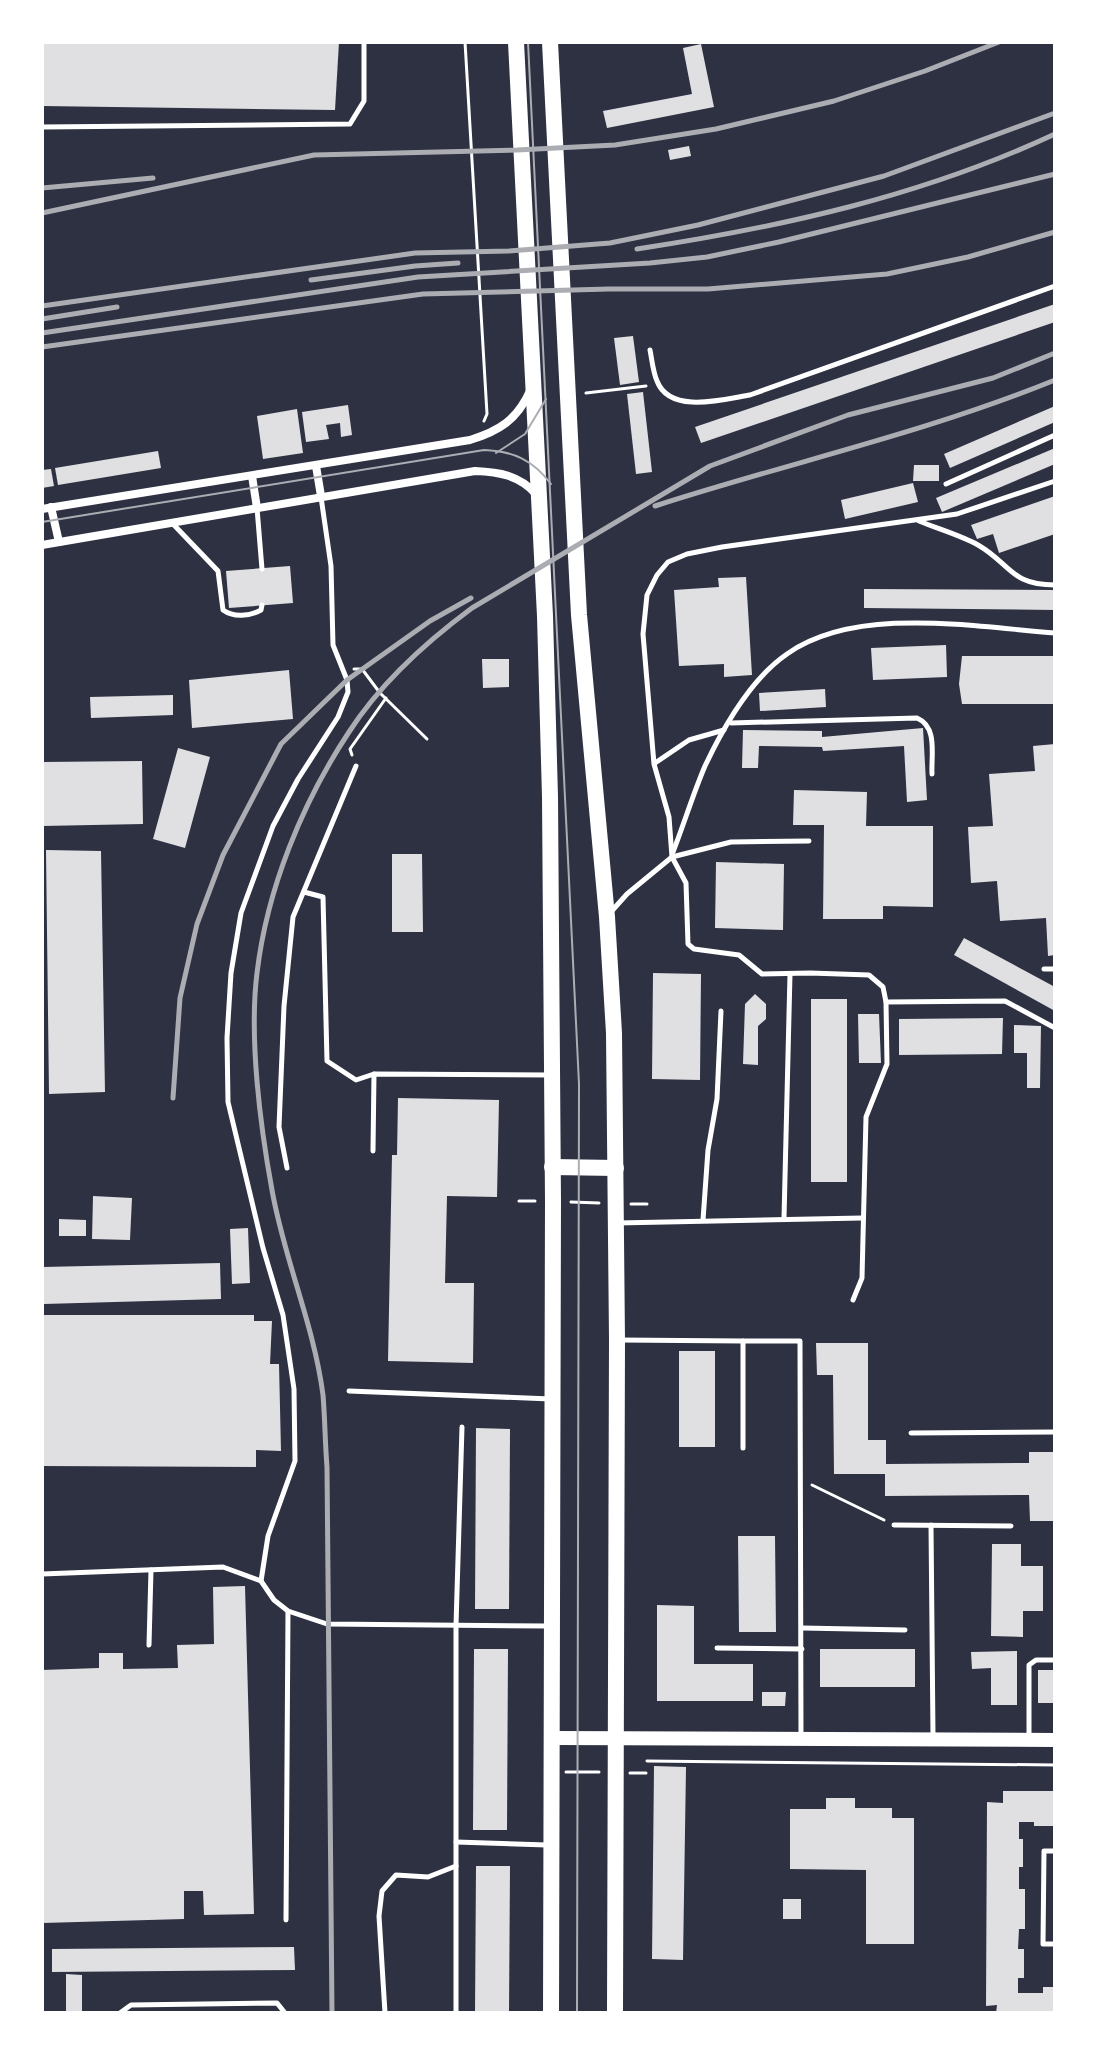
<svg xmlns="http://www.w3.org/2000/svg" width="1097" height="2055" font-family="Overpass,sans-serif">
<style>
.building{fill:#e0e0e3}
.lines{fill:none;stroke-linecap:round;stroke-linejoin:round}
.path{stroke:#fff;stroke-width:3}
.service{stroke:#fff;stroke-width:5}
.minor{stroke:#fff;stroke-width:8}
.tertiary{stroke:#fff;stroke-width:14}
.primary{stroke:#fff;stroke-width:16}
.tram{stroke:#abadb3;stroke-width:2}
.rail{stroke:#abadb3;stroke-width:5}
</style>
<rect width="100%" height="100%" fill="#2d3142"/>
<g class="building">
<path d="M42 42H339L335 110 42 106Z"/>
<path d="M701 44 714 107 607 128 603 111 692 94 683 48Z"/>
<path d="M689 146 691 156 670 160 668 150Z"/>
<path d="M1055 304V322L701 443 695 427Z"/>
<path d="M633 336 639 382 620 385 614 338Z"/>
<path d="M643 392 652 472 636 474 627 394Z"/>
<path d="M348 405 352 435 341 437 340 423 326 425 329 439 306 442 302 412Z"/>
<path d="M1055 406V422L950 468 944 454Z"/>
<path d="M297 409 303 453 263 459 257 416Z"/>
<path d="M1055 448V464L942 512 936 498Z"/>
<path d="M158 451 161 468 58 485 55 468Z"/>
<path d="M914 465H939V481H913Z"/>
<path d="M51 469 54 486 42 488V470Z"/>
<path d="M913 483 918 502 845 519 841 500Z"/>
<path d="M1055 496V534L999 553 993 534 977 539 971 525Z"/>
<path d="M290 566 293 603 229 608 226 571Z"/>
<path d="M746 577 752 675 724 677V664L679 666 674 590 719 587 718 578Z"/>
<path d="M864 589 1055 590V610L864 608Z"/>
<path d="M946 645 947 677 873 680 871 648Z"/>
<path d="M962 656H1055V704H962L959 684Z"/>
<path d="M482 659H509V687L483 688Z"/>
<path d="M289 670 293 719 192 728 189 680Z"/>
<path d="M825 689 826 707 760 711 759 693Z"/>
<path d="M173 695V715L91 718 90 697Z"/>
<path d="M923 728 927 800 907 802 904 746 823 751 822 747 759 746 758 768H742L743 730 822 731V737Z"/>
<path d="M1055 744V955L1048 956 1046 918 1000 921 997 881 971 883 968 827 993 826 989 774 1035 771 1033 746Z"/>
<path d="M178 748 210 757 185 848 153 839Z"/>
<path d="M142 761 143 824 42 826V762Z"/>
<path d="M794 790 867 792 866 826H933V907L883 906V919H823L824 825H793Z"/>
<path d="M46 850 101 851 105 1092 49 1094Z"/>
<path d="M392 854H422L423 932H392Z"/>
<path d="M716 862 784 864 783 930 715 928Z"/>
<path d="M964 938 1055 987V1011L954 955Z"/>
<path d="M653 973 701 974 700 1080 652 1079Z"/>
<path d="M755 994 766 1004V1019L758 1026V1065L743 1064 745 1004Z"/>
<rect x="811" y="999" width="36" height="183"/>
<path d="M858 1014H879L881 1063H859Z"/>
<path d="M1003 1018 1002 1054 899 1055V1019Z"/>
<path d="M1014 1025 1041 1026 1040 1088H1027V1053H1014Z"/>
<path d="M398 1098 499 1100 497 1197 447 1196 445 1283H474L473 1363 388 1361 392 1155H397Z"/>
<path d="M93 1196 132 1198 130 1240 92 1239Z"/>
<path d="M59 1219 86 1220V1236H59Z"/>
<path d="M248 1228 250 1283 232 1284 230 1229Z"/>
<path d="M220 1263 221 1299 44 1304 43 1267Z"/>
<path d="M42 1315H254V1321H272L270 1364H279L281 1451 256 1450V1467L42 1466Z"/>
<path d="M816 1343H868V1440H886V1464L1029 1463V1452H1055V1521H1030L1029 1495 885 1496V1474H834L833 1375H817Z"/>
<rect x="679" y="1351" width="36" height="96"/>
<path d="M476 1428 510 1429 509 1609H475Z"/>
<path d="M738 1536H775L776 1632H739Z"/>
<path d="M992 1544H1021V1566H1043V1611H1023V1637L991 1636Z"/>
<path d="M245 1586 254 1914 204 1915 203 1891H184V1919L42 1923V1670L99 1668V1653H123V1669L178 1668 177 1645 214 1644 213 1587Z"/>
<path d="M657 1605 694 1606V1664H753V1701H657Z"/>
<path d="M474 1649H508L507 1830H473Z"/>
<rect x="820" y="1649" width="95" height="38"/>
<path d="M1017 1651V1705H991V1668L972 1669 971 1652Z"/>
<rect x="1038" y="1670" width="17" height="33"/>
<path d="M762 1692H786L785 1706H762Z"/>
<path d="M654 1766 686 1767 683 1960 652 1959Z"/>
<path d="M1003 1791H1055V1826H1034V1822H1019V1839H1023V1867H1019V1889H1025V1929H1019L1018 1949H1024V1978H1018V1993H1043V1987H1055V2013H996L997 2005 986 2006 987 1802 1003 1803Z"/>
<path d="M826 1798H855V1808H892V1818H914V1944H866V1870L790 1869V1809H826Z"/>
<path d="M476 1866H510L509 2013H475Z"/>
<rect x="783" y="1899" width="18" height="20"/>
<path d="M294 1947 295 1970 52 1972V1949Z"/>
<path d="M66 1974 82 1975V2013H66Z"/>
</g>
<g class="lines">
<g class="path">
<path d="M465 42 487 414 484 421"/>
<path d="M586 393 646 386"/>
<path d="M354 669H362L380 693 427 739"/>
<path d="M352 755 350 749 386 698"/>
<path d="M519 1201H535"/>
<path d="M571 1202 599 1203"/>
<path d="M631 1204H647"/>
<path d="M812 1485 884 1520"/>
<path d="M647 1761 1055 1765"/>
<path d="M566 1772H599"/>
<path d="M630 1773H646"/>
</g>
<g class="service">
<path d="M42 127 350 124 364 101V42"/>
<path d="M650 350C652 360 653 372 657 381 670 415 725 399 750 395L1055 286"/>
<path d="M1055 481 957 514 722 547 687 554 668 562 657 575 647 595 643 634 654 764 669 817 672 857 686 883 688 944 694 949 739 955 762 974 810 973 869 975 883 987 886 1002 1005 1001 1055 1028"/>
<path d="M946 484 1055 435"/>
<path d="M257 508 262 569"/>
<path d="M919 521C938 529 960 535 978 545 1011 564 1010 585 1055 585"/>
<path d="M173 524 218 571 223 610C234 618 250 616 261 610L262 605"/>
<path d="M731 723 917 718C938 727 931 755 932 774"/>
<path d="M655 763 689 740 724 730"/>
<path d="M673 852C684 824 693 794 705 766 723 728 752 678 787 654 856 605 975 627 1055 633"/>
<path d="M304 892 323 897 327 1061 356 1080 374 1074"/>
<path d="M610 913 627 894 672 857 731 842 809 841"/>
<path d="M1044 969H1055"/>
<path d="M373 1151 374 1074 550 1075"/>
<path d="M287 1168 279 1127 284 1006 293 917 356 766"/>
<path d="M784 1218 790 974"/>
<path d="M703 1220 708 1150 717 1099 721 1011"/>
<path d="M617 1223 862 1218"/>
<path d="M853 1300 862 1278 866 1117 887 1064 886 1002"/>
<path d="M619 1340 743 1341V1448"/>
<path d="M743 1341H800L801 1738"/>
<path d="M349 1391 551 1399"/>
<path d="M911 1433 1055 1432"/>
<path d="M894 1525 1011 1526"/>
<path d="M931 1525 933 1736"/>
<path d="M42 1574 223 1567 261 1581 274 1600 288 1611 327 1624 547 1626"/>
<path d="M261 1581 268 1536 295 1461 294 1389 283 1315 263 1248 228 1102 227 1038 231 973 241 913 273 826 298 779 338 717 348 692 347 680 333 645 331 566 321 497"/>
<path d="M802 1628 905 1630"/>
<path d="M149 1645 151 1570"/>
<path d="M717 1648 802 1649"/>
<path d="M1029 1736V1665L1036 1660H1055"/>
<path d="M456 1842 547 1845"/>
<path d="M1055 1851H1044L1043 1944H1055"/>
<path d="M286 1920 288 1611"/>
<path d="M120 2013 131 2005 277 2003 285 2013"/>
<path d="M385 2013 379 1916 382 1891 396 1875 428 1877 456 1866"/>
<path d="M456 2013V1625L462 1427"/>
</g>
<g class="minor">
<path d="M316 466 321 496"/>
<path d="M252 476 257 508"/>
<path d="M51 507 59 542"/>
<path d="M42 509 470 440C499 431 517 420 530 391"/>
<path d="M42 545 475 471C499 472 519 475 536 494"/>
</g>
<path class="tertiary" d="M552 1738 1055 1740"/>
<g class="primary">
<path d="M516 42 545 616 550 797 553 1202 551 2013"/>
<path d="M550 42 579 615 607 917 614 1033 617 1340 615 2013"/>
<path d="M552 1167 616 1168"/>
</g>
<g class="tram">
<path d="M528 42 579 1084 577 2013"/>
<path d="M496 453 525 434 546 399"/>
<path d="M42 522 484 450C513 451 533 460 551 484"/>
</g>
<g class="rail">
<path d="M42 188 153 178"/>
<path d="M42 213 314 155 517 150 615 145 716 129 834 101 925 71 999 42"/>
<path d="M637 249C782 227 922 196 1055 134"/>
<path d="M311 280 415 266 458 263"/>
<path d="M42 306 415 253 509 251 610 243 698 225 884 176 1055 113"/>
<path d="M42 319 117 307"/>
<path d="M42 333 418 277 650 263 707 257 779 242 1055 174"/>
<path d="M42 347 423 294 609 289H708L887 274 968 257 1055 232"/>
<path d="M655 506C788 463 925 433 1055 380"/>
<path d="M173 1098 180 998 197 924 223 855 281 744 347 680 430 621 471 598"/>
<path d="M332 2013 327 1467C325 1443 325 1419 323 1395 314 1325 284 1259 272 1190 260 1125 249 1037 257 973 267 889 302 803 349 732 380 684 426 642 472 608L710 466 848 415 993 378 1055 353"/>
</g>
</g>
<rect width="1097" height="2055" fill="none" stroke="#ffffff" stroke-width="88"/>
</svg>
